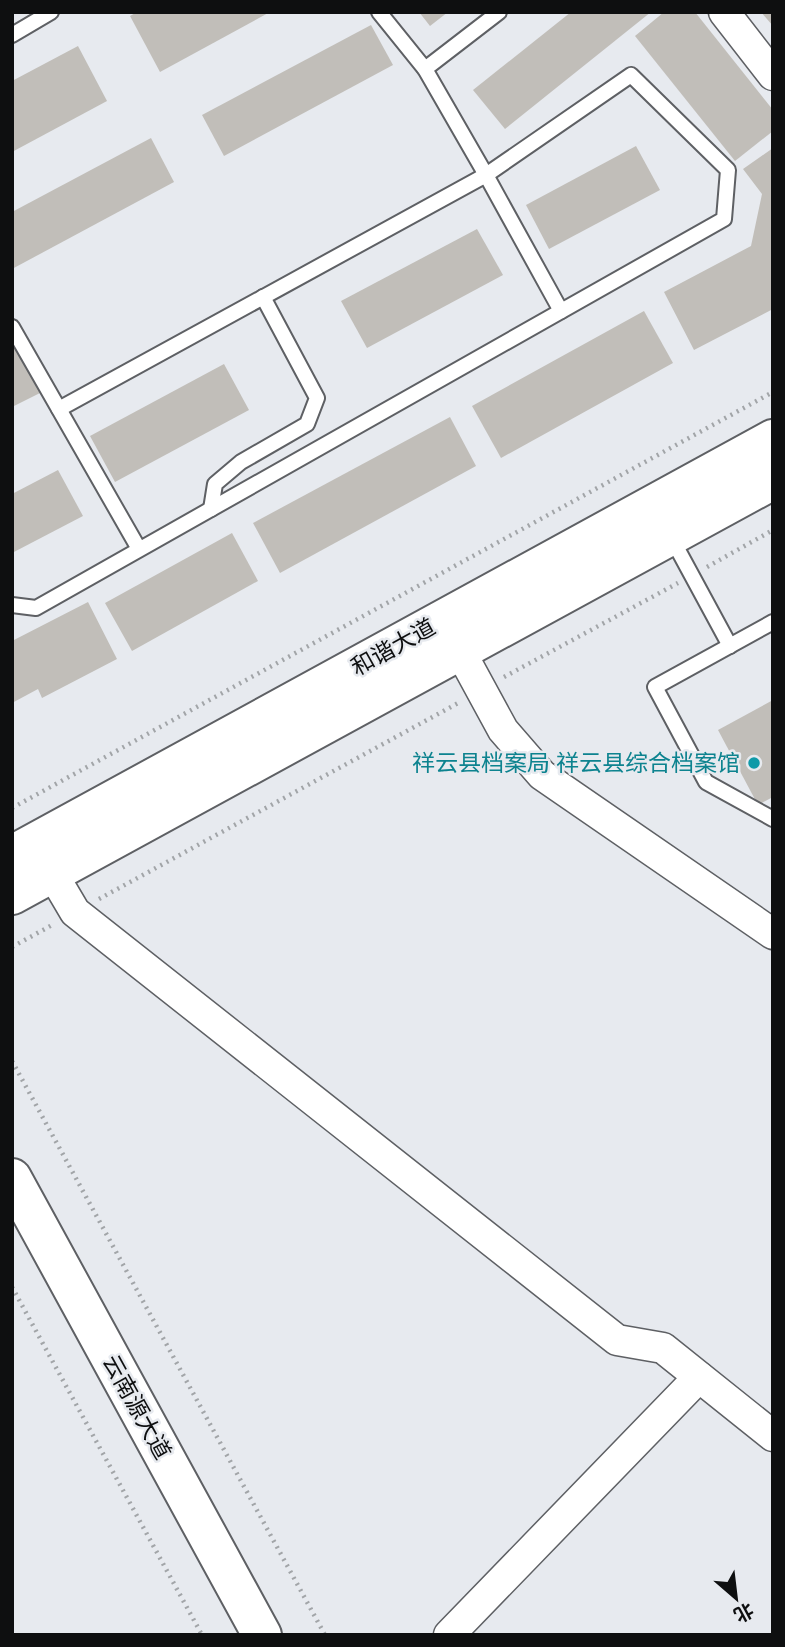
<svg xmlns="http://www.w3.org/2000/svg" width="785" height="1647" font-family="'Fira Sans','Noto Sans SC',sans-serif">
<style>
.building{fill:#c1beb9}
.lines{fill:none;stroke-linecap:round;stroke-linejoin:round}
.service-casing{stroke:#5e6064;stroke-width:18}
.minor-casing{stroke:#5e6064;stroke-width:33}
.primary-casing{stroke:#5e6064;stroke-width:42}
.path{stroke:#a2a5a8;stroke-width:4.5;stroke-dasharray:2 5;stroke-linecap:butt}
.service{stroke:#fff;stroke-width:14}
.minor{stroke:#fff;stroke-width:30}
.primary{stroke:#fff;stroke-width:38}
.culture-dot{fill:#0f9aa8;stroke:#e7eaef;stroke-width:2.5}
.labels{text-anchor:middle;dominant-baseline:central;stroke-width:5;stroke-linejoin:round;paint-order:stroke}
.street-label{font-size:23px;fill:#0e0f10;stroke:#e7eaef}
.culture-label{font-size:23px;fill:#0d838f;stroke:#e7eaef;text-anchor:end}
</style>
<rect width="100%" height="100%" fill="#e7eaef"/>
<g class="building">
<path d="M137 12H270L160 72 130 16Z"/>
<path d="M419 12H448L430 26Z"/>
<path d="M571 12H651L505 129 473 90Z"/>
<path d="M664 12H695L773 110V131L735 161 635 36Z"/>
<path d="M761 12H773V26Z"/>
<path d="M371 25 393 65 224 156 202 115Z"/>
<path d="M78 46 107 101 12 152V81Z"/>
<path d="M151 138 174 182 12 269V212Z"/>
<path d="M636 146 660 190 549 249 526 205Z"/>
<path d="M773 148V309L694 350 664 292 751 246 762 194 743 169Z"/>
<path d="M477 229 503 275 367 348 341 301Z"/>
<path d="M644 311 673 363 501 458 472 406Z"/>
<path d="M12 341 40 393 12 407Z"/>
<path d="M224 364 249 410 115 482 90 436Z"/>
<path d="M450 417 476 466 280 573 253 523Z"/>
<path d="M58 470 83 516 12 553V494Z"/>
<path d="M232 533 258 581 132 651 105 603Z"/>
<path d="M88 602 117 659 42 698 38 689 12 703V641Z"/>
<path d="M773 700V797L758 805 718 730Z"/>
</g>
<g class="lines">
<g class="service-casing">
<g id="service">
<path d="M379 12 425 69 486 175 561 311"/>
<path d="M12 35 51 12"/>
<path d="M425 69 499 12"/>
<path d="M12 327 139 549"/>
<path d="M211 509 215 484 241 462 307 424 317 398 263 297"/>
<path d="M671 537 730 646"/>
<path d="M12 605 36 608 724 219 728 170 631 75 486 175 59 409"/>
<path d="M773 622 655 687 706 782 773 819"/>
</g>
</g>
<g class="minor-casing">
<g id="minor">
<path d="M724 12 773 75"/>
<path d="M460 651 503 730 542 775 773 934"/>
<path d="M52 873 75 912 617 1340 663 1348 773 1436"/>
<path d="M449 1635 699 1377"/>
</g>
</g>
<g class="primary-casing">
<g id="primary">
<path d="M12 855 773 439"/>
<path d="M12 895 773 480"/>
<path d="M12 1178 262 1635"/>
</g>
</g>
<g class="path">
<path d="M707 567 773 530"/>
<path d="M504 677 678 583"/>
<path d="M12 808 773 392"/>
<path d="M99 899 460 702"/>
<path d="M12 947 54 924"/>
<path d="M12 1061 325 1635"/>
<path d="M12 1287 202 1635"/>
</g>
<use href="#service" class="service"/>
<use href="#minor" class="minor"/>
<use href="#primary" class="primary"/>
</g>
<circle class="culture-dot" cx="754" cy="763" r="7"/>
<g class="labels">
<g class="street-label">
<text transform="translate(393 647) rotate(-29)">和谐大道</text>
<text transform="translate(137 1407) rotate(61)">云南源大道</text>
</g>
<g class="culture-label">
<text x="740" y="763">祥云县档案局 祥云县综合档案馆</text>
</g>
</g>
<rect width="785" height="1647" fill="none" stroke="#0e0f10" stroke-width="28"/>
<g transform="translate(736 1598) rotate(152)" stroke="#e7eaef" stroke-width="5" paint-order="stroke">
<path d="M0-5L12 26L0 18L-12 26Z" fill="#0e0f10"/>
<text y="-10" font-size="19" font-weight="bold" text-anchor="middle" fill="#0e0f10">北</text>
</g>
</svg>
